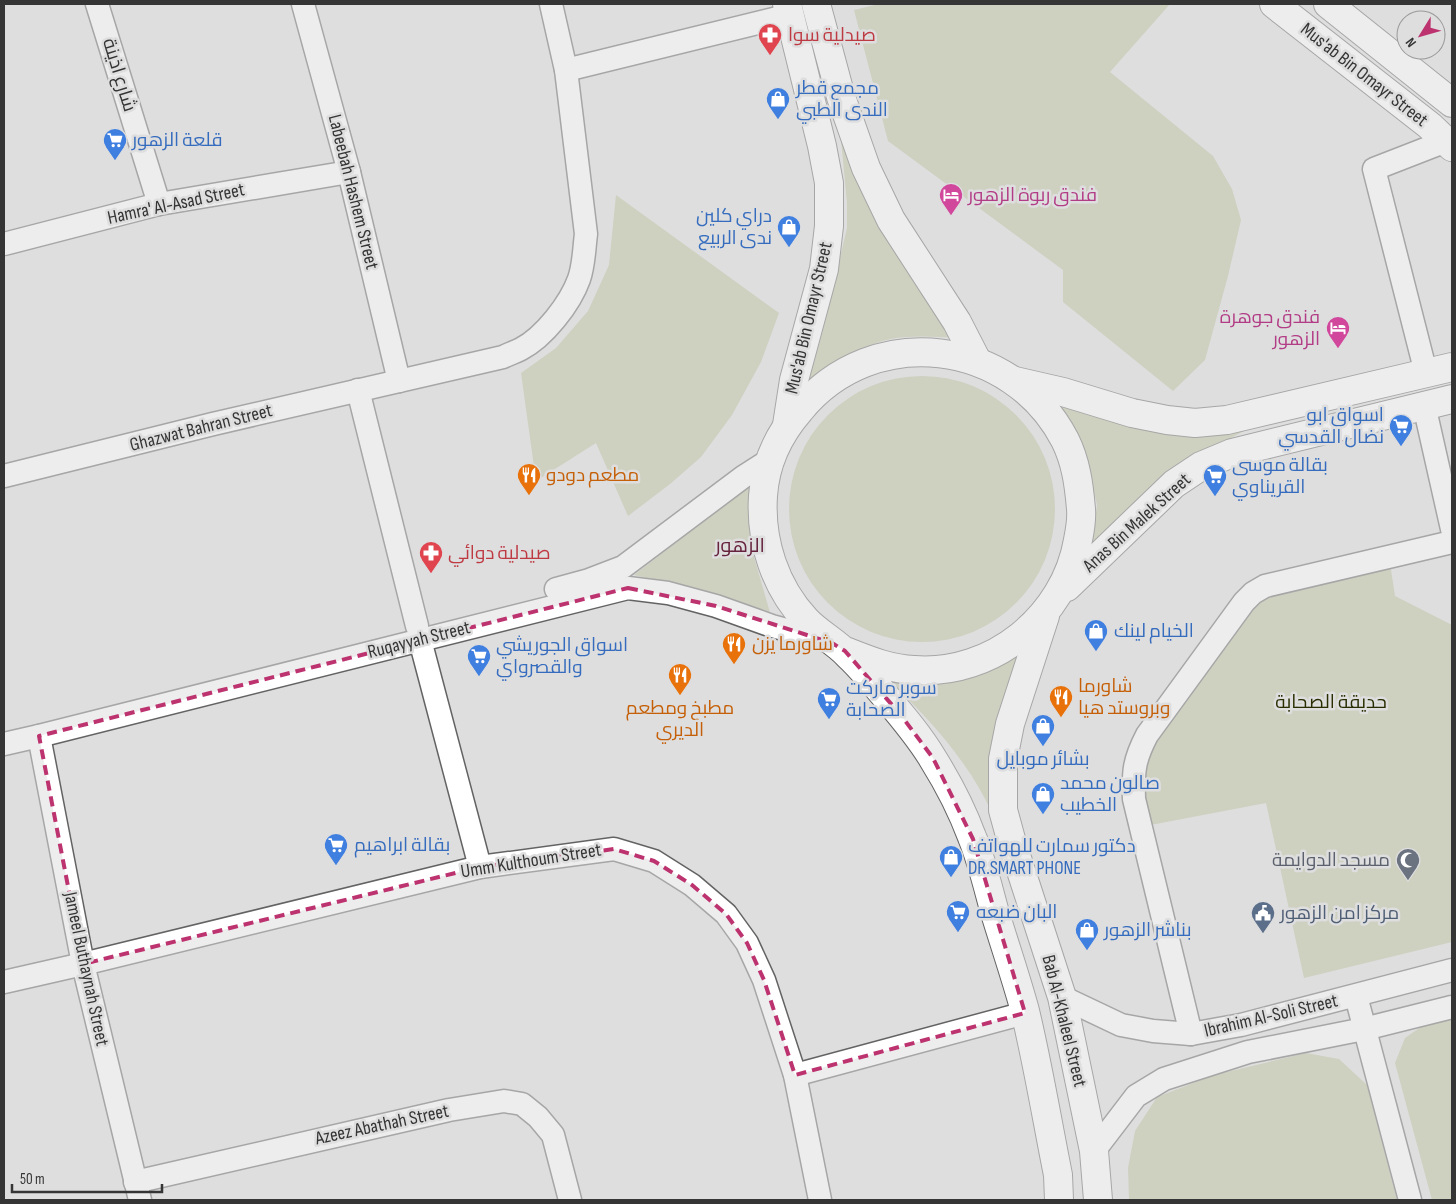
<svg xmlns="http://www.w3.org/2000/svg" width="1456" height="1204" font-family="'Sofia Sans Condensed',Cairo,sans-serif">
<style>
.green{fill:#babf9b}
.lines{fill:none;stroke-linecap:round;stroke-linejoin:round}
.minor-casing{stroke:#636364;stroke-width:25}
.major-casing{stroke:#636364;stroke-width:30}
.highway-casing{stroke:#636364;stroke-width:30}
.minor{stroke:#fff;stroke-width:22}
.major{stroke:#fff;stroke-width:28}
.highway{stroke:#fff;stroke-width:28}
.marked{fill:none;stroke:#bd336f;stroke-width:4;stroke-dasharray:10 6;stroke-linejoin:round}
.labels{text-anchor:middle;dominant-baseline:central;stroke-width:5;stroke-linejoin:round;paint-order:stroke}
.health-label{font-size:19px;fill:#be3a42;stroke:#dededf;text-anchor:start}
.street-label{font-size:19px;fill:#353535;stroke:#dededf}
.shop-label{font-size:19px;fill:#366cbe;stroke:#dededf;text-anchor:start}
.hotel-label{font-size:19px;fill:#b23c85;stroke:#dededf;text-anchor:start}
.food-label{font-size:19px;fill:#c56008;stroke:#dededf;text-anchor:start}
.park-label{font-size:19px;fill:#292d00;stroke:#dededf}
.worship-label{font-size:19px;fill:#5b616d;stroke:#dededf;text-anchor:end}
.service-label{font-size:19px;fill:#4e5e75;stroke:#dededf;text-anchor:start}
.neighbourhood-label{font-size:20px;fill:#66233d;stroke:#dededf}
</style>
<rect width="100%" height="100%" fill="#dededf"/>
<g class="green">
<path d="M879 4H1170L1110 72 1213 156 1232 189 1241 220 1228 276 1205 360 1173 391 1063 302V270L888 141 854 10Z"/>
<path d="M841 139 877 214 958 338C926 336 891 333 862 349 842 360 824 377 806 392L824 326 847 228V203Z"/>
<path d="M616 195 779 313 761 362 732 415 701 457 670 484 628 516 596 443 536 481 521 373 556 348 588 311 609 265Z"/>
<circle cx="922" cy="509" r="133"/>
<path d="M1050 399 1252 427 1190 459 1091 549 1097 505 1088 465Z"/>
<path d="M750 485 749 529 754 557 771 616 684 587 634 575Z"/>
<path d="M1390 563 1395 596 1452 625V942L1304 978 1266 803 1140 827 1141 732 1268 592Z"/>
<path d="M1026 647 992 813C969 762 928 717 887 679Z"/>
<path d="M1452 1017V1200H1432L1395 1063 1405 1038 1425 1024Z"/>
<path d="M1306 1053 1339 1059 1367 1085 1397 1200H1129L1128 1168 1135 1131 1157 1097 1214 1075Z"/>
</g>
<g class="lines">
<g class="minor-casing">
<g id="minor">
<path d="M97 4 159 204"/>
<path d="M303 4 349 172 399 381"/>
<path d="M566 70 790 15"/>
<path d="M4 244 159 204 349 172"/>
<path d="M1426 373 1374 169 1446 141"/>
<path d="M358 390 417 626"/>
<path d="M1424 405 1452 529"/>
<path d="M4 476 213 424 503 357C509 354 515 352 521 349 544 337 570 304 579 279 584 265 584 249 586 234L566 70 551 4"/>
<path d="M556 589 589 580 623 567 743 477 771 459"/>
<path d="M420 640 480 867"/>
<path d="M39 736 83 964 140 1200"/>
<path d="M4 744 39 736 628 588 668 593 716 606 772 626 831 642"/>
<path d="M4 982 83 964 480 867 614 849 654 861 692 885 726 914 747 943 764 980 795 1075 820 1200"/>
<path d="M1356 996 1410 1200"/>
<path d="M1062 997 1121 1025 1153 1031 1191 1034 1241 1025 1452 970"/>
<path d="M1191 1034 1134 799C1133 771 1134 760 1147 735L1244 602 1253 593 1265 586 1452 542"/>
<path d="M795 1075 1025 1013"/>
<path d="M1094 1151 1136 1096 1164 1079 1248 1052 1364 1029 1452 1007"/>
<path d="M135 1182 449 1110 504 1101 522 1104 538 1117 553 1135 570 1200"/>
</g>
</g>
<g class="major-casing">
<g id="major">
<path d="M816 4 841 97 866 168 891 220 957 322 977 361"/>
<path d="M1015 381 1063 392 1132 413 1167 420 1195 423 1227 420 1452 367"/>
<path d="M787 425 794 380 824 269 829 226V183L822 146 787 4"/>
<path d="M1067 587 1174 484 1201 466 1232 453 1452 399"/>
<path d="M1045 616 1010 724 1003 759V810L1012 843 1062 997 1094 1151 1098 1200"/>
<path d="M845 651C868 660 889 669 914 670 992 676 1065 617 1078 540 1080 530 1082 520 1081 509 1079 485 1076 462 1065 440 1012 338 873 321 800 410 779 434 765 464 763 496 760 541 775 587 806 620 818 633 836 642 848 655 858 664 866 674 875 684 895 708 917 732 933 759 948 783 962 810 972 837 982 861 988 888 995 913 1005 946 1016 978 1025 1011 1038 1065 1047 1120 1058 1175L1059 1200"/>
</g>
</g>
<g class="highway-casing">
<g id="highway">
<path d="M1274 4 1430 126 1452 147"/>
<path d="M1328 4 1452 103"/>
</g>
</g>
<use href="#minor" class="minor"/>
<use href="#major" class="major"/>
<use href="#highway" class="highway"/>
</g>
<path d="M0 0H1456V1204H0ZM628 588 716 606 832 643 845 651 900 714 933 758 973 839 1025 1013 795 1075 764 980 747 943 726 914 692 885 654 861 614 849 480 867 83 964 39 736Z" fill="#dededf" fill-opacity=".55" fill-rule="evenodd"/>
<path class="marked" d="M628 588 716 606 832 643 845 651 900 714 933 758 973 839 1025 1013 795 1075 764 980 747 943 726 914 692 885 654 861 614 849 480 867 83 964 39 736Z"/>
<defs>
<g id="pharmacy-pin" transform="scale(1.25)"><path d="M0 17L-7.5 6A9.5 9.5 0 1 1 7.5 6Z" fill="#e0444e" stroke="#dededf"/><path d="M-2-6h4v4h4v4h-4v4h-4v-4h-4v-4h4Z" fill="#fff"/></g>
<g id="shop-pin" transform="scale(1.25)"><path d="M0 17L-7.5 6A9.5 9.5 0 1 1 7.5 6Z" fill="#3f7fe0" stroke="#dededf"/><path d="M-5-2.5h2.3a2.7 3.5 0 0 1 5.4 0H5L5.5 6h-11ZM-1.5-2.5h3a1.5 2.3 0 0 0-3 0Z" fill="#fff"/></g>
<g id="supermarket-pin" transform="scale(1.25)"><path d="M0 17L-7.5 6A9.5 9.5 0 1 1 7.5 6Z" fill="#3f7fe0" stroke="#dededf"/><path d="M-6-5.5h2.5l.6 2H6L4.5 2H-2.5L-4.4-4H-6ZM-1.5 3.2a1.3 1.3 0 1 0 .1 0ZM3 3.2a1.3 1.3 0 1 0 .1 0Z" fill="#fff"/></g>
<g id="hotel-pin" transform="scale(1.25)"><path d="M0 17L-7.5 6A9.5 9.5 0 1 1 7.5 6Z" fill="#d1479c" stroke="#dededf"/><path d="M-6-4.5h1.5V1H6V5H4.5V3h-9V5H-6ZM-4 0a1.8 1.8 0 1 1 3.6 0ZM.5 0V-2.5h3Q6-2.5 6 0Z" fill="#fff"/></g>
<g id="restaurant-pin" transform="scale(1.25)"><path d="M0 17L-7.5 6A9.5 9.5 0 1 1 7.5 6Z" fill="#e8710a" stroke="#dededf"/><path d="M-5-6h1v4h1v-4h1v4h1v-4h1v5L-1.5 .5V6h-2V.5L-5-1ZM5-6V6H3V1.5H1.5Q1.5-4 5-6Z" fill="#fff"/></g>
<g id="mosque-pin" transform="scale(1.25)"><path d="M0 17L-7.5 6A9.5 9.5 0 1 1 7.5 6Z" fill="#6b7280" stroke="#dededf"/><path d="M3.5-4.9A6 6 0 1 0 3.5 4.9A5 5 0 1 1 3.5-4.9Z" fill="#fff"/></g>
<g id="civic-pin" transform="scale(1.25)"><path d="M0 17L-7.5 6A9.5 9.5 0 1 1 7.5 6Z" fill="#5c6f8a" stroke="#dededf"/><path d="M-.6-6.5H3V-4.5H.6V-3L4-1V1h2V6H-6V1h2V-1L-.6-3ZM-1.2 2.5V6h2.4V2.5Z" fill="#fff"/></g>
</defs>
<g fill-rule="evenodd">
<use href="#pharmacy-pin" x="770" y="35"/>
<use href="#shop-pin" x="778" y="99"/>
<use href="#supermarket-pin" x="115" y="140"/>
<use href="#hotel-pin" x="951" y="195"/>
<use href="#shop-pin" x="789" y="227"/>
<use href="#hotel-pin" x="1338" y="328"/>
<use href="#supermarket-pin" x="1401" y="426"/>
<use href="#restaurant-pin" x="529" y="475"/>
<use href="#supermarket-pin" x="1215" y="476"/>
<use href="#pharmacy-pin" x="431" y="553"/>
<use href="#shop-pin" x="1096" y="631"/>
<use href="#restaurant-pin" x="734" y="644"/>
<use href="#supermarket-pin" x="479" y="656"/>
<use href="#restaurant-pin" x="680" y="675"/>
<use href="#restaurant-pin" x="1061" y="697"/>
<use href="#supermarket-pin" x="829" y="699"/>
<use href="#shop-pin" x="1043" y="726"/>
<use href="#shop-pin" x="1043" y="794"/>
<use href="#supermarket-pin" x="336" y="845"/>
<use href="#shop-pin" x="951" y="857"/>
<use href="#mosque-pin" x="1408" y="860"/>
<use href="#supermarket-pin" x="958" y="912"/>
<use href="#civic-pin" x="1263" y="913"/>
<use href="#shop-pin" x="1087" y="930"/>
</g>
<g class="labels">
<g class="health-label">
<text x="788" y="35">صيدلية سوا</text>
<text x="448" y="553">صيدلية دوائي</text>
</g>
<g class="street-label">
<text transform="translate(119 75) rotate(73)">شارع اذينة</text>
<text transform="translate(1364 75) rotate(38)">Mus'ab Bin Omayr Street</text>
<text transform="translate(353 192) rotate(76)">Labeebah Hashem Street</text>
<text transform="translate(176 204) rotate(-12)">Hamra' Al-Asad Street</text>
<text transform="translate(809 318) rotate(-77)">Mus'ab Bin Omayr Street</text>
<text transform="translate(201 428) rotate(-14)">Ghazwat Bahran Street</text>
<text transform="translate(1137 523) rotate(-42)">Anas Bin Malek Street</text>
<text transform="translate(419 640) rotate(-14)">Ruqayyah Street</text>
<text transform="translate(531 861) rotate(-9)">Umm Kulthoum Street</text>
<text transform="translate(86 969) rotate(78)">Jameel Buthaynah Street</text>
<text transform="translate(1271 1016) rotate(-13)">Ibrahim Al-Soli Street</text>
<text transform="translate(1064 1021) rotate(76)">Bab Al-Khaleel Street</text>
<text transform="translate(382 1125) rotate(-12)">Azeez Abathah Street</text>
</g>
<g class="shop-label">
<text x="796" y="88">مجمع قطر<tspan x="796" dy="22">الندى الطبي</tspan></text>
<text x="132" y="140">قلعة الزهور</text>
<text x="772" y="216" text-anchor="end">دراي كلين<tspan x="772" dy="22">ندى الربيع</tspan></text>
<text x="1384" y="415" text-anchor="end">اسواق ابو<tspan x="1384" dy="22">نضال القدسي</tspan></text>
<text x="1232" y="465">بقالة موسى<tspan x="1232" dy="22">القريناوي</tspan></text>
<text x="1114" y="631">الخيام لينك</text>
<text x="496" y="645">اسواق الجوريشي<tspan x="496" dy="22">والقصرواي</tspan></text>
<text x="846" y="688">سوبر ماركت<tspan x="846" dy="22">الصحابة</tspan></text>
<text x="1043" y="759" text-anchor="middle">بشائر موبايل</text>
<text x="1060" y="783">صالون محمد<tspan x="1060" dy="22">الخطيب</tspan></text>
<text x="354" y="845">بقالة ابراهيم</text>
<text x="968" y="846">دكتور سمارت للهواتف<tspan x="968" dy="22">DR.SMART PHONE</tspan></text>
<text x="976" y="912">البان ضبعه</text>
<text x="1104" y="930">بناشر الزهور</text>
</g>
<g class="hotel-label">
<text x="968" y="195">فندق ربوة الزهور</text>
<text x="1320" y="317" text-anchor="end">فندق جوهرة<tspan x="1320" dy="22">الزهور</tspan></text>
</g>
<g class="food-label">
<text x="546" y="475">مطعم دودو</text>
<text x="752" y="644">شاورما يزن</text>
<text x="1078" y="686">شاورما<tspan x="1078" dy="22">وبروستد هيا</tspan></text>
<text x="680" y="708" text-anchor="middle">مطبخ ومطعم<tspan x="680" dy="22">الديري</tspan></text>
</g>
<g class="park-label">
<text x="1331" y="702">حديقة الصحابة</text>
</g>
<g class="worship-label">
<text x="1390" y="860">مسجد الدوايمة</text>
</g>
<g class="service-label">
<text x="1280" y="913">مركز امن الزهور</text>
</g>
<g class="neighbourhood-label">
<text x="740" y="546">الزهور</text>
</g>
</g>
<rect width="1456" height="1204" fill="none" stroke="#353535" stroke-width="10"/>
<g transform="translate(1421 35) rotate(233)"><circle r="24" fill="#dededf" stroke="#9a9a9b"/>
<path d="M0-4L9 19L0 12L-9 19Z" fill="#bd336f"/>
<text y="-8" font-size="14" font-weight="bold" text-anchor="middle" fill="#353535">N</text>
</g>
<path d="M12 1184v8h150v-8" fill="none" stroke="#353535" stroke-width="2.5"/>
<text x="20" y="1184" font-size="15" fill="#353535" stroke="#dededf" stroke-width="4" paint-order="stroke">50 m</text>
</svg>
